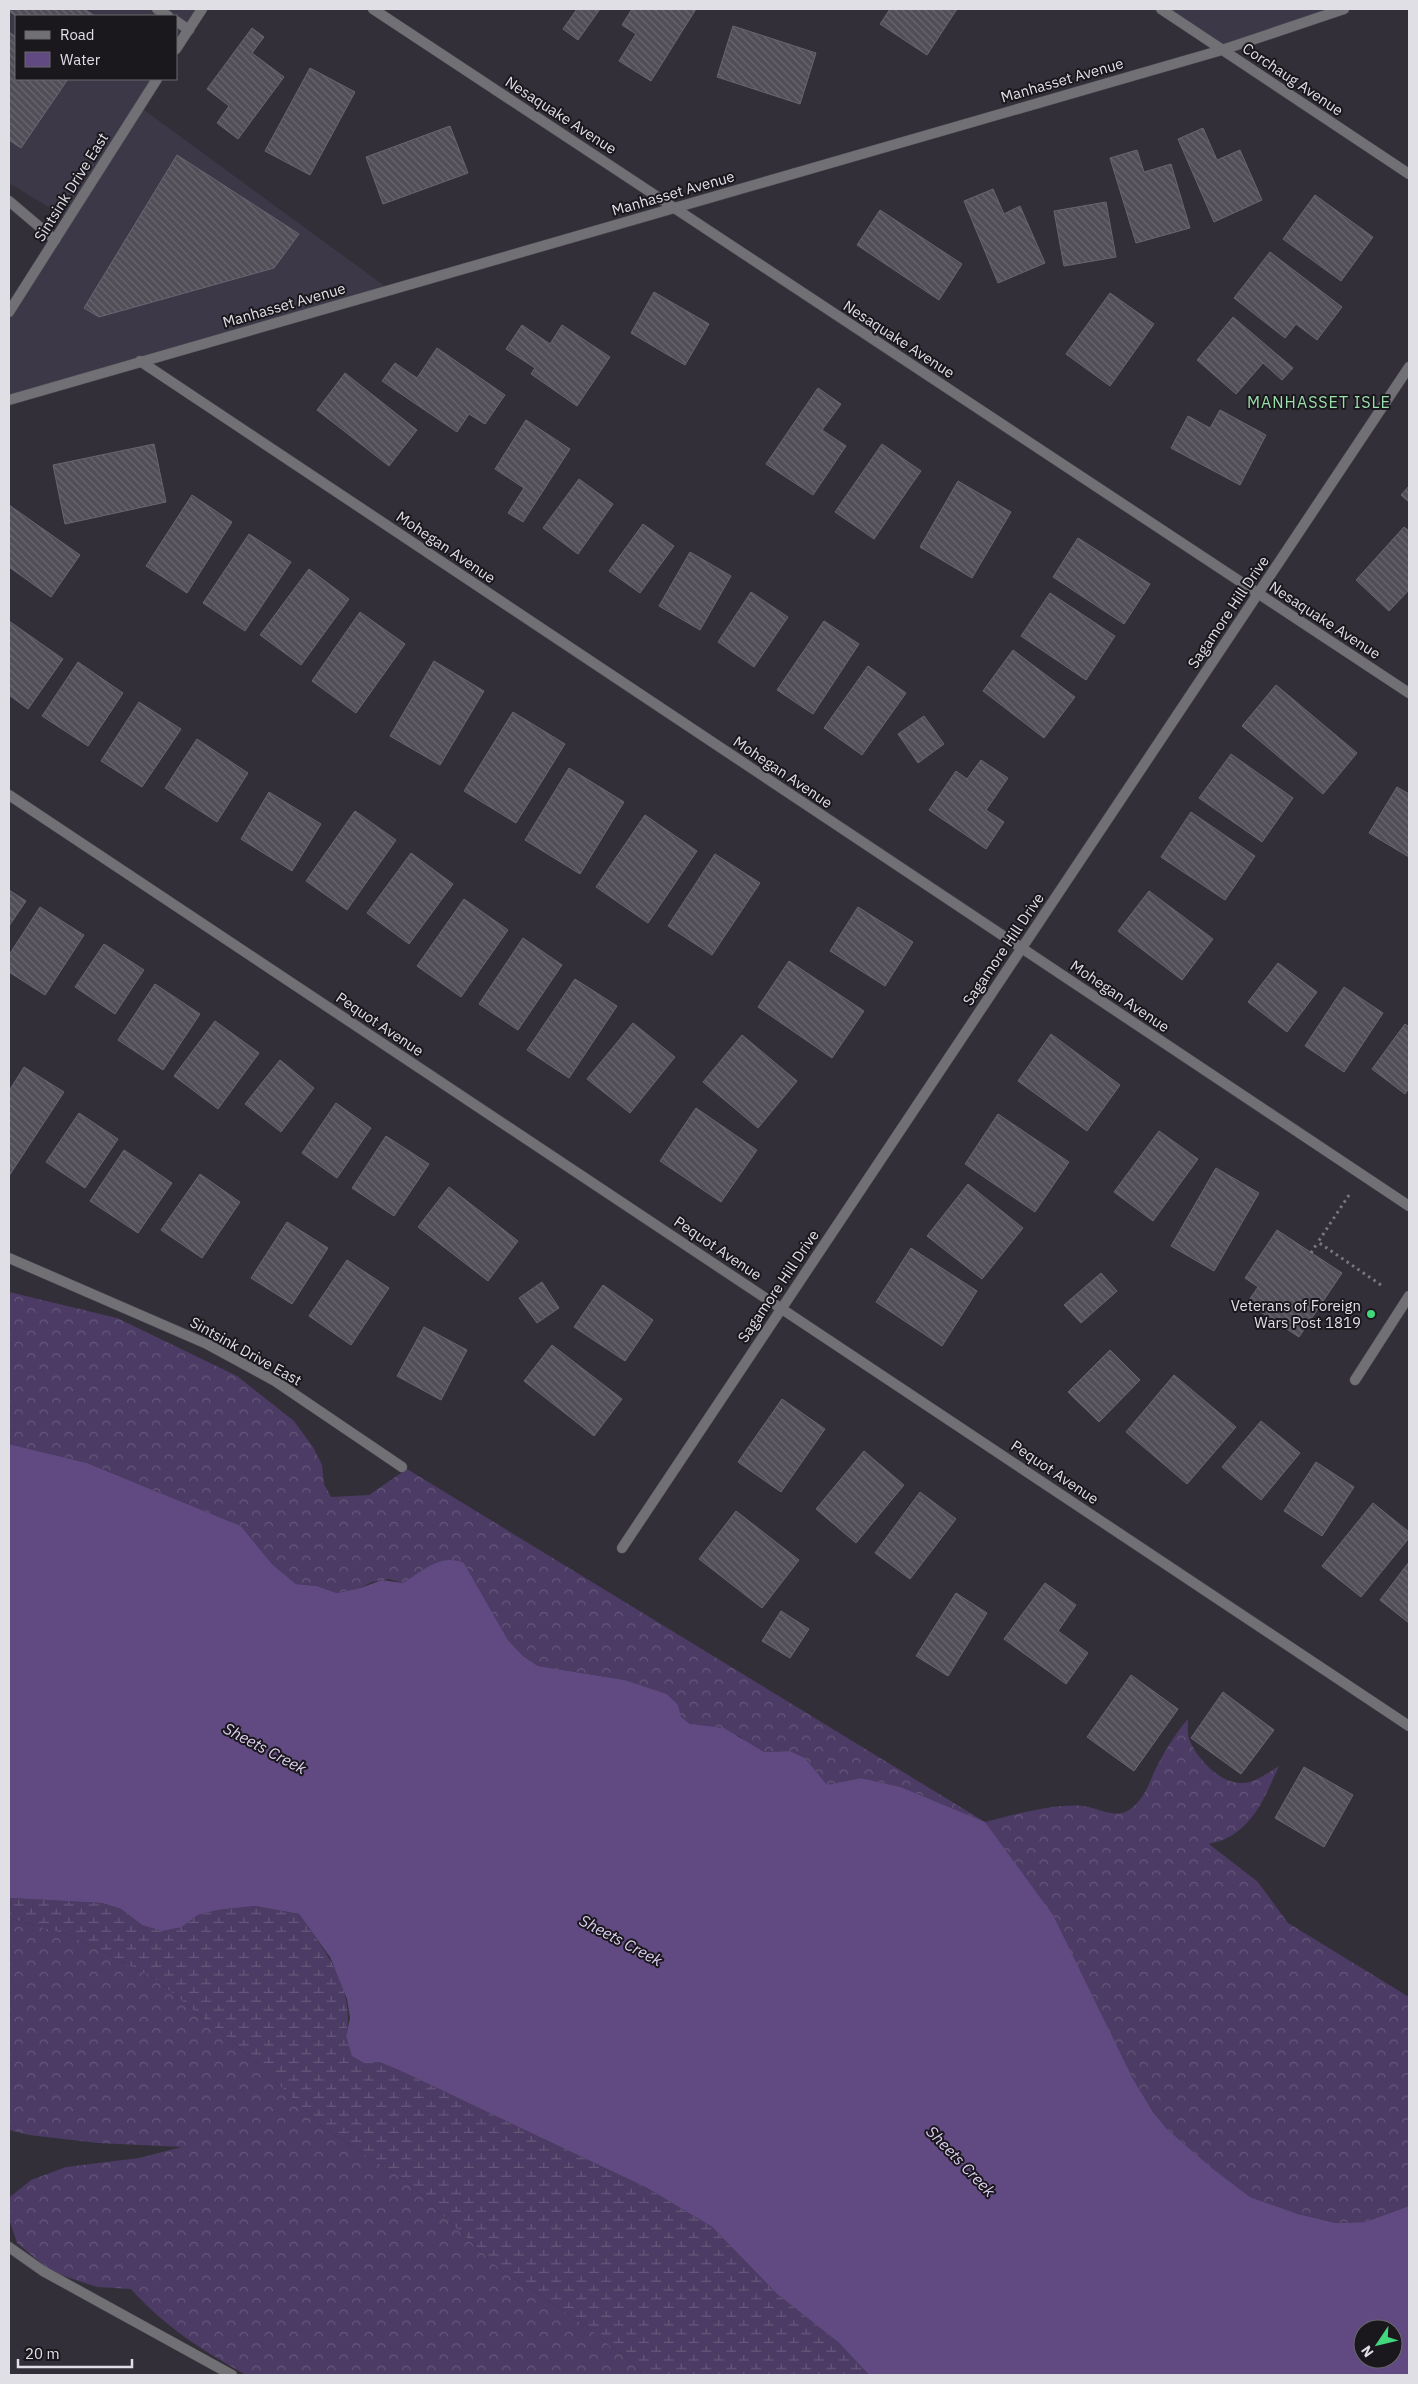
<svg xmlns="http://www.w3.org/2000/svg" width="1418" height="2384" font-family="'IBM Plex Sans',sans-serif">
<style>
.built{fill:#3d3847}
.forest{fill:url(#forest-crowns)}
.wetland{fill:url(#wetland-marsh)}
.water{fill:#614981;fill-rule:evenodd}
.building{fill:url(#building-back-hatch);stroke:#696570}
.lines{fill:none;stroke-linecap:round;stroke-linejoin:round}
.service-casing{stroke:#4f4b55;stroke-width:11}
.pedestrian-casing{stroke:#4f4b55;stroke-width:11}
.minor-casing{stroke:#4f4b55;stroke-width:11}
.tertiary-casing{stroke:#4f4b55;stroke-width:11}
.path{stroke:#79767f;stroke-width:3;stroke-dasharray:2.5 4;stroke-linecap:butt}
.service{stroke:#717075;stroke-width:10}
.pedestrian{stroke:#717075;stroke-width:10}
.minor{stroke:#717075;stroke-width:10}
.tertiary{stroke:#717075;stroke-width:10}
.poi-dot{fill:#42d77c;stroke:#1a181d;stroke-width:2}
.labels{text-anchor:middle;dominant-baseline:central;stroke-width:4;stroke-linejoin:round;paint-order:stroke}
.street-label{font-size:15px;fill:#e1dfe6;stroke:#1a181d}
.poi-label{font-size:15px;fill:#e1dfe6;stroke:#1a181d;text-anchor:end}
.neighbourhood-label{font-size:16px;letter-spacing:1px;fill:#9adfac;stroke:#1a181d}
.water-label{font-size:16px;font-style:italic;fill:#ded1f3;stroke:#1a181d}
</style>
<defs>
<pattern id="forest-crowns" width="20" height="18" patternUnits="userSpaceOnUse" patternTransform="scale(1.25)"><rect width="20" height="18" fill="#4c3b64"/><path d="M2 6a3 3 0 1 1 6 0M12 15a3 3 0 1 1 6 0" fill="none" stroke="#66577a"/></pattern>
<pattern id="wetland-marsh" width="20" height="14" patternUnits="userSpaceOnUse" patternTransform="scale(1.25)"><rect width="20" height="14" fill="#4c3b64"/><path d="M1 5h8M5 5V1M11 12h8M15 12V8" fill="none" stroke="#66577a"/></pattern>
<pattern id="building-back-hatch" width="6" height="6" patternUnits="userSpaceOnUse" patternTransform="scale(1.25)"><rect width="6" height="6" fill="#524e58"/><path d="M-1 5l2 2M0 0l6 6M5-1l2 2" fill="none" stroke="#6b6770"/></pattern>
</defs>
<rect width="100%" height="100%" fill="#332f39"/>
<g class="built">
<path d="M9 9H202L176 49V16H16V79H157L140 107 390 290 9 400V312L68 219 9 183Z"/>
<path d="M1168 9H1333L1222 45Z"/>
</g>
<g class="forest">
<path d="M9 1292 117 1318 237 1376 294 1421 313 1447 322 1465 324 1484 331 1497 369 1495 407 1469 985 1822C1014 1815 1054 1803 1083 1806 1101 1808 1117 1822 1134 1806 1145 1796 1149 1784 1155 1770 1165 1751 1174 1735 1188 1719 1188 1725 1187 1733 1189 1739 1196 1757 1218 1782 1240 1783 1253 1784 1268 1773 1279 1766 1266 1794 1256 1823 1227 1838 1222 1841 1214 1842 1209 1844L1258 1882 1288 1923 1409 1997V2206L1365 2222 1336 2223 1298 2214 1250 2197 1212 2168 1167 2129 1153 2112 1132 2077 985 1822 901 1787 861 1778 827 1786 805 1758 790 1751 764 1752 750 1746 739 1736 690 1724 680 1717 677 1705 667 1694 625 1680 538 1666 523 1656 508 1640 464 1563C434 1557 427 1569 403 1583L389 1579 372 1582 360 1588 337 1593 317 1586 296 1584 272 1564 241 1526 87 1463 9 1444Z"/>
<path d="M9 1918 70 1935 154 1978 244 2051 324 2128 406 2181 501 2270 586 2326 646 2375H246C202 2350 165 2327 131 2289L97 2287 52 2272 17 2243 9 2219 10 2197 31 2180 66 2167 139 2158 182 2147 98 2143 29 2135 9 2130Z"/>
</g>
<path class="wetland" d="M9 1898 102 1903 121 1909 142 1925 182 1927 198 1915 218 1910 255 1906 299 1914C325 1951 356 1988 346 2036L362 2062H379L401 2071 647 2188 712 2227 777 2294 839 2343 869 2375H646L586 2326 501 2270 406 2181 324 2128 244 2051 154 1978 70 1935 9 1918Z"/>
<path class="water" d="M9 1444 87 1463 241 1526 272 1564 296 1584 317 1586 337 1593 360 1588 382 1580 403 1583C423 1571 440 1553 464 1563L508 1640 523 1656 538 1666 625 1680 667 1694 678 1705 681 1717 690 1724 724 1728 764 1752 790 1751 805 1758 827 1785 861 1778 901 1787 985 1822 1053 1915 1132 2077 1153 2112 1167 2129 1212 2168 1250 2197 1298 2214 1336 2223 1365 2222 1409 2206V2375H869L839 2343 777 2294 712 2227 647 2188 401 2071 379 2062H362L352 2056 346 2036 350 2018 347 1999 330 1957 299 1914 255 1906 218 1910 198 1915 182 1927 162 1931 142 1925 121 1909 102 1903 9 1898ZM1363 2329H1393V2359H1363Z"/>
<g class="building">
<path d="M9 9H84L95 16H16L9 11Z"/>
<path d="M577 9H600L578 40 563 29Z"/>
<path d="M632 9H696L651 81 619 61 636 34 622 25Z"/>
<path d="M890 9H957L927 55 880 24Z"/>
<path d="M733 26 816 53 800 104 717 77Z"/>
<path d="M252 28 264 37 252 53 284 77 238 139 217 123 229 106 207 89Z"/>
<path d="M9 32 16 37V79H68L21 148 9 140Z"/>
<path d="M310 68 355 92 310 175 265 151Z"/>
<path d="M450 126 468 173 383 204 366 157Z"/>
<path d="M1203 128 1217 160 1240 150 1262 200 1214 222 1178 139Z"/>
<path d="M1137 150 1144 172 1171 164 1190 228 1136 243 1110 158Z"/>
<path d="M177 155 299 234 274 268 99 317 84 308Z"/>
<path d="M993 189 1004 214 1020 206 1045 263 998 283 964 201Z"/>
<path d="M1315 195 1373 237 1341 281 1283 239Z"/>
<path d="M1106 202 1116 257 1064 266 1054 211Z"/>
<path d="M880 210 962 264 939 300 857 245Z"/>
<path d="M1270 252 1342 307 1317 340 1296 324 1285 338 1234 298Z"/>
<path d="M654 292 709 324 685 365 631 333Z"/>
<path d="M1110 293 1154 324 1110 386 1066 354Z"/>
<path d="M1233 317 1293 368 1282 380 1263 363 1236 394 1197 360Z"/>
<path d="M522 325 550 344 562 325 610 357 577 406 531 374 535 368 506 349Z"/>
<path d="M437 348 505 395 485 424 469 414 457 432 382 381 395 363 417 378Z"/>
<path d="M345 373 417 430 389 466 317 410Z"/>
<path d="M818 388 841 404 822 430 846 446 813 495 766 464Z"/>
<path d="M1220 410 1266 435 1240 485 1171 448 1188 416 1210 428Z"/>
<path d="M526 420 570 449 523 522 508 513 524 488 495 469Z"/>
<path d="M154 444 166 502 65 524 53 465Z"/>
<path d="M882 444 921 471 874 539 835 512Z"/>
<path d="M579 479 613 504 578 554 543 528Z"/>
<path d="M958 481 1011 512 972 578 920 547Z"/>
<path d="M1409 486V502L1401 495Z"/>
<path d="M192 495 232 522 187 593 146 566Z"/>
<path d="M9 505 80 555 51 597 9 567Z"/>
<path d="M643 524 674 546 640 593 609 571Z"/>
<path d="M1404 527 1409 531V592L1408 591 1389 611 1356 580Z"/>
<path d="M249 534 291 562 245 631 203 603Z"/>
<path d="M1078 538 1150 584 1124 624 1053 577Z"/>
<path d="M690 552 731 576 700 630 659 606Z"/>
<path d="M309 569 349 599 301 665 260 635Z"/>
<path d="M751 592 788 617 754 667 718 642Z"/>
<path d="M1050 593 1115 636 1086 680 1021 636Z"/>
<path d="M360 612 405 644 356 713 312 681Z"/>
<path d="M9 621 63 659 28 709 9 695Z"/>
<path d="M824 621 859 644 813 714 777 690Z"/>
<path d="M1013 650 1075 697 1044 738 983 691Z"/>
<path d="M434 661 484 691 440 765 390 736Z"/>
<path d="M78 662 123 693 88 746 42 716Z"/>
<path d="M868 666 906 693 862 755 824 728Z"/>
<path d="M1276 685 1357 753 1323 794 1242 726Z"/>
<path d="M139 702 181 729 142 787 101 761Z"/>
<path d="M513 712 565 744 516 823 464 791Z"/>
<path d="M924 716 944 744 918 763 898 734Z"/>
<path d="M197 739 248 773 217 822 165 788Z"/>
<path d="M1231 754 1293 798 1262 842 1199 798Z"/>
<path d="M981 760 1008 778 986 810 1004 822 986 849 929 810 956 771 967 779Z"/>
<path d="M569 768 624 802 580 874 525 840Z"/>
<path d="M1397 787 1409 794V857L1369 833Z"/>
<path d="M269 792 321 824 292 871 241 839Z"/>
<path d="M355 811 396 840 347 910 306 881Z"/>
<path d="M1191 812 1255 856 1225 900 1161 857Z"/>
<path d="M645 815 697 851 648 923 596 887Z"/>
<path d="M411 853 453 884 409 944 367 913Z"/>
<path d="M715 854 760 883 712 955 668 926Z"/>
<path d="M9 890 26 901 9 926Z"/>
<path d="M1149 891 1213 939 1182 980 1118 931Z"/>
<path d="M464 899 508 930 461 997 417 966Z"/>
<path d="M40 907 84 935 45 995 9 972V955Z"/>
<path d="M858 907 913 942 885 986 830 951Z"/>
<path d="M523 938 562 965 518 1030 479 1004Z"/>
<path d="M104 944 144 970 115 1014 75 987Z"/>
<path d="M789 961 864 1011 832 1058 758 1007Z"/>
<path d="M1278 963 1317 992 1287 1032 1248 1002Z"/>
<path d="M575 979 617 1006 569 1078 527 1050Z"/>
<path d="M155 984 200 1014 163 1070 118 1040Z"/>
<path d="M1344 987 1383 1013 1344 1072 1305 1046Z"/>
<path d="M215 1021 259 1053 218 1109 174 1076Z"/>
<path d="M633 1023 675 1057 630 1113 587 1079Z"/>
<path d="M1405 1024 1409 1027V1088L1405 1094 1372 1069Z"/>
<path d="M1051 1034 1120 1085 1087 1131 1018 1081Z"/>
<path d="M742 1035 797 1081 758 1128 703 1082Z"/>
<path d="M280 1060 314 1088 281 1132 245 1104Z"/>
<path d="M24 1067 64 1092 9 1176V1091Z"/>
<path d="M336 1103 371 1128 337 1178 302 1153Z"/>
<path d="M696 1108 757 1150 721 1202 660 1161Z"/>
<path d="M79 1113 118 1139 85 1188 46 1162Z"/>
<path d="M998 1114 1069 1162 1035 1212 965 1164Z"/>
<path d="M1159 1131 1198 1159 1153 1221 1114 1192Z"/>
<path d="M386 1136 429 1164 394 1216 352 1188Z"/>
<path d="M124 1150 172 1183 138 1233 90 1201Z"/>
<path d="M1216 1168 1259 1193 1214 1271 1171 1246Z"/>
<path d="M200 1174 240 1202 202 1258 161 1230Z"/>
<path d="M968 1184 1023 1228 982 1279 927 1236Z"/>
<path d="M449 1187 518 1241 488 1281 418 1227Z"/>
<path d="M287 1222 328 1248 292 1304 251 1278Z"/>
<path d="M1277 1230 1342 1273 1299 1337 1247 1303 1258 1287 1245 1278Z"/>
<path d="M911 1248 977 1291 942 1346 876 1302Z"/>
<path d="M347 1260 389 1288 351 1345 309 1316Z"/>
<path d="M1101 1273 1117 1291 1081 1323 1064 1305Z"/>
<path d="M542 1282 559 1308 537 1323 519 1298Z"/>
<path d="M603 1285 653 1320 625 1361 574 1327Z"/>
<path d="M424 1327 467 1350 441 1400 397 1376Z"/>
<path d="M552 1345 622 1399 594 1436 524 1381Z"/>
<path d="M1110 1350 1140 1380 1099 1422 1068 1392Z"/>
<path d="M1174 1375 1236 1427 1187 1484 1126 1432Z"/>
<path d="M782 1399 825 1429 781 1492 738 1462Z"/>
<path d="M1261 1421 1300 1453 1261 1500 1222 1467Z"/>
<path d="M864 1451 904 1485 856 1543 816 1509Z"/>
<path d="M1316 1462 1354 1487 1322 1536 1284 1511Z"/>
<path d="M920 1492 956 1519 910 1579 875 1553Z"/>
<path d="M1373 1503 1409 1532V1538L1361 1597 1322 1566Z"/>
<path d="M736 1511 799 1560 762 1608 699 1559Z"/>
<path d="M1409 1562V1623L1380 1600Z"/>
<path d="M1045 1583 1076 1605 1058 1631 1088 1653 1066 1684 1004 1639Z"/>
<path d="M956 1593 987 1613 948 1676 916 1656Z"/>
<path d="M781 1611 809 1629 790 1658 762 1641Z"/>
<path d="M1131 1675 1178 1709 1134 1771 1087 1737Z"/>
<path d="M1223 1692 1274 1730 1241 1774 1191 1738Z"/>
<path d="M1304 1767 1353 1795 1324 1847 1275 1818Z"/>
</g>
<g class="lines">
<g class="service-casing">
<g id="service">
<path d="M157 9 168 16"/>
<path d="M176 21 189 30"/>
<path d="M9 201 55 240"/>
<path d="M1355 1380 1409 1296"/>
</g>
</g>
<g class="pedestrian-casing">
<path id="pedestrian" d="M9 2247 43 2271 232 2375"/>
</g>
<g class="minor-casing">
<g id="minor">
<path d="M373 9 1409 693"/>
<path d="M1161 9 1409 174"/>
<path d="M176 49 202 9"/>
<path d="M9 312 157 79"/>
<path d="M140 361 1409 1206"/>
<path d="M9 795 1409 1726"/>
<path d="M9 1258 207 1344 275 1381 402 1467"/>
<path d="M622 1548 1409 367"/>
</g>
</g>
<g class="tertiary-casing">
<path id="tertiary" d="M9 400 1222 50 1344 9"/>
</g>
<g class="path">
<path d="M1349 1195 1318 1242 1384 1287"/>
<path d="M1311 1253 1318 1242"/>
</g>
<use href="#service" class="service"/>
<use href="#pedestrian" class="pedestrian"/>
<use href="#minor" class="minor"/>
<use href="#tertiary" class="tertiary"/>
</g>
<circle class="poi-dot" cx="1371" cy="1314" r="5"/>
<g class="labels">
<g class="street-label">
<text transform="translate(1293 79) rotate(34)">Corchaug Avenue</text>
<text transform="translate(1062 80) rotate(-16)">Manhasset Avenue</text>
<text transform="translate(561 115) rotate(33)">Nesaquake Avenue</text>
<text transform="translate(71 187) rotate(-58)">Sintsink Drive East</text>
<text transform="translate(673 193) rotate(-16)">Manhasset Avenue</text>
<text transform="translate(284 305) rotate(-16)">Manhasset Avenue</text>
<text transform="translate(899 339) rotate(33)">Nesaquake Avenue</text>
<text transform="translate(446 547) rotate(34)">Mohegan Avenue</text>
<text transform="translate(1228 612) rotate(-56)">Sagamore Hill Drive</text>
<text transform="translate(1325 620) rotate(33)">Nesaquake Avenue</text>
<text transform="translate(783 772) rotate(34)">Mohegan Avenue</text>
<text transform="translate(1003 949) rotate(-56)">Sagamore Hill Drive</text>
<text transform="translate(1120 996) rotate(34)">Mohegan Avenue</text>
<text transform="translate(380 1024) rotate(34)">Pequot Avenue</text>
<text transform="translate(718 1248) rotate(34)">Pequot Avenue</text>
<text transform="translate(778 1286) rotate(-56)">Sagamore Hill Drive</text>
<text transform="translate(246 1351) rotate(29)">Sintsink Drive East</text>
<text transform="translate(1055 1472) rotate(34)">Pequot Avenue</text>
</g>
<g class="poi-label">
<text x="1361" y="1305">Veterans of Foreign<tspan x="1361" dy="17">Wars Post 1819</tspan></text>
</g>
<g class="neighbourhood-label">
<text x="1319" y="402">MANHASSET ISLE</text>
</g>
<g class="water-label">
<text transform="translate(265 1748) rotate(28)">Sheets Creek</text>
<text transform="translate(621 1940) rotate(28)">Sheets Creek</text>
<text transform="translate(961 2161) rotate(46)">Sheets Creek</text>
</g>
</g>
<rect width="1418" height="2384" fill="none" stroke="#e1dfe6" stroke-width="20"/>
<rect x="15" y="15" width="162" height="65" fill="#1a181d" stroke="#6a686d"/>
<rect x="25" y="31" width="25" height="8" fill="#717075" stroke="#6a686d"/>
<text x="60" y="40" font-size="15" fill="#e1dfe6">Road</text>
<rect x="25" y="52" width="25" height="15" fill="#614981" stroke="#6a686d"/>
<text x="60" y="65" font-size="15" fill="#e1dfe6">Water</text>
<g transform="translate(1378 2344) rotate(235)"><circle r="24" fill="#1a181d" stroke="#6a686d"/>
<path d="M0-4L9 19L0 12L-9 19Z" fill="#42d77c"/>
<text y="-8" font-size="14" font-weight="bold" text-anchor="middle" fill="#e1dfe6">N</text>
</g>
<path d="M18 2359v8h114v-8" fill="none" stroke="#e1dfe6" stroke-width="2.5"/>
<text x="25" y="2359" font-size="15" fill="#e1dfe6" stroke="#1a181d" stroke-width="4" paint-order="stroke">20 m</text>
</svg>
